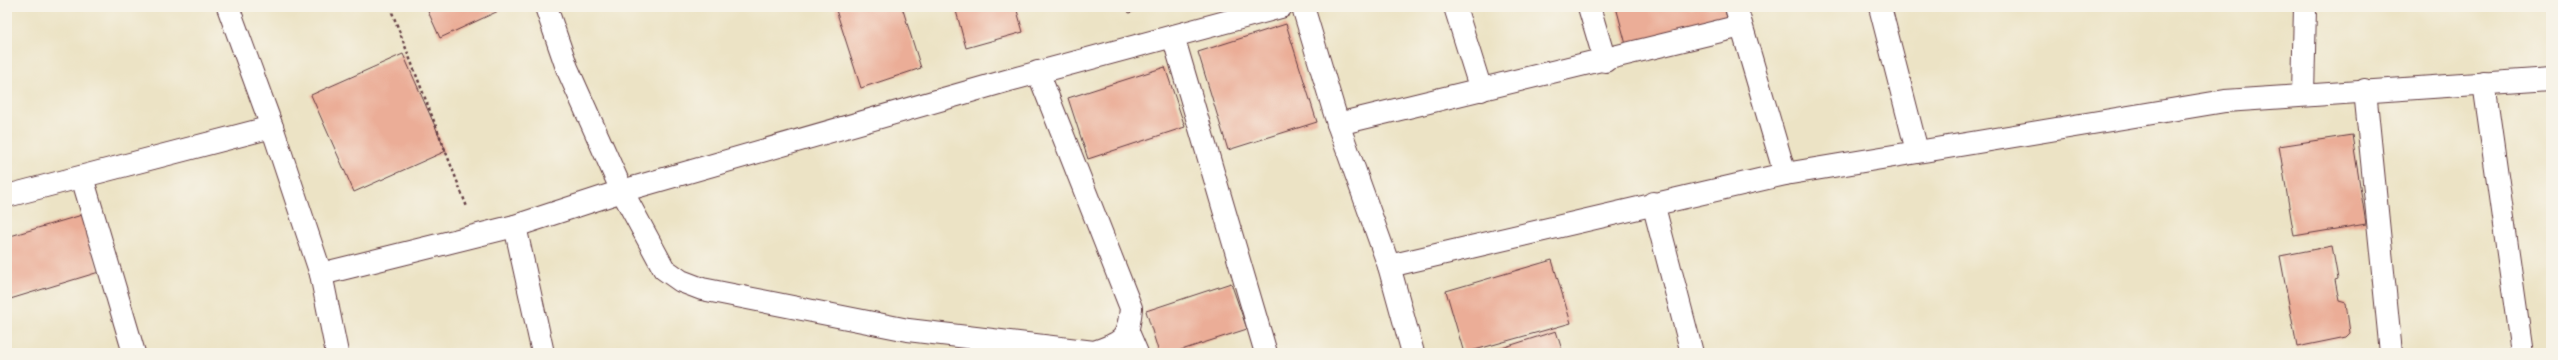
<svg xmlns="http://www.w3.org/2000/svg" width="2558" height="360" font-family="Alegreya,serif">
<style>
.building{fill:#ebad97}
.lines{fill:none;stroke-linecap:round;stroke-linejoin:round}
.minor-casing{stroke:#623c42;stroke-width:24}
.path{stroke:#623c42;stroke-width:2.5;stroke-dasharray:3 3;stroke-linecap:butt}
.minor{stroke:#fff;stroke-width:22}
</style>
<rect width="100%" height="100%" fill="#f7f3e8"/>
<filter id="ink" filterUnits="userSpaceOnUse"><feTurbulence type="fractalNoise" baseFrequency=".025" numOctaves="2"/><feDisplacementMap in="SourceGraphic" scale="8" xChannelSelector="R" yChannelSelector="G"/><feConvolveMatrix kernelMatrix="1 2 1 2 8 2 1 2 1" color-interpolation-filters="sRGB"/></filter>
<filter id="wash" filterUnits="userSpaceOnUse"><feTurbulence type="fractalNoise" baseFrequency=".012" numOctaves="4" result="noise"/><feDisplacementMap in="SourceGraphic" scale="16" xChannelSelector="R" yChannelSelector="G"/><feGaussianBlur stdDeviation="0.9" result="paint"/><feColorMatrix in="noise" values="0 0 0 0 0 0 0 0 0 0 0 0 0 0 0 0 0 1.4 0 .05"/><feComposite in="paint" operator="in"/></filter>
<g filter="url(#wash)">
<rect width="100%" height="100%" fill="#ece3c5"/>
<g id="blocks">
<g class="building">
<path d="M426 7H507L440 38Z"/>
<path d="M835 7H902L921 68 861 88Z"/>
<path d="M955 7H1016L1023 32 966 48Z"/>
<path d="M1126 7H1146L1129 13Z"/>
<path d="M1616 7H1724L1729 25 1628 52Z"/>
<path d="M1286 24 1317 122 1228 150 1198 52Z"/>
<path d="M403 54 446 151 354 192 311 95Z"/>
<path d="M1165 67 1185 127 1088 159 1068 98Z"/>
<path d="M2352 135 2366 224 2294 236 2279 146Z"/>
<path d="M82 215 99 272 7 300V237Z"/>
<path d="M2332 246 2338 279 2335 280 2339 301 2346 303 2350 333 2346 337 2297 347 2280 256Z"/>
<path d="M1552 260 1571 323 1464 353 1446 291Z"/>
<path d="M1231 283 1247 329 1172 353H1159L1146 311Z"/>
<path d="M1556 331 1563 353H1486Z"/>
</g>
</g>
</g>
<g filter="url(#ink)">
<use href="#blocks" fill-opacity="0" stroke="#623c42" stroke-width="1"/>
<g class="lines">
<g class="minor-casing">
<g id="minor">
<path d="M228 7 272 127 321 274 337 353"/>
<path d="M546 7 567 68 622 191 664 269 681 281 702 289 908 330 1094 352C1124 342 1128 339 1131 308L1038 72"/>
<path d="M1303 7 1338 124 1389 266 1413 353"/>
<path d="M1455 7 1481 90"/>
<path d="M1589 7 1605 61"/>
<path d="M1736 7 1785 174"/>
<path d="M1880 7 1917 151"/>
<path d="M1173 36 1266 353"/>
<path d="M2484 83 2522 353"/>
<path d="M2365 90 2391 353"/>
<path d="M2303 95 2305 7"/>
<path d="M1338 124 1741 26"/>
<path d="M82 177 134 353"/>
<path d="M7 196 272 127"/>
<path d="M1653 203 1692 353"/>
<path d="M515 226 543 353"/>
<path d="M1389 266 1785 174 2225 101 2551 79"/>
<path d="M321 274 515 226 622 191 1006 81 1281 7"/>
<path d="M1128 332 1137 353"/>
</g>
</g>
<path class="path" d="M390 7 467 207"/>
<use href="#minor" class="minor"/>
</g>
</g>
<rect width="2558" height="360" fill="none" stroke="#f7f3e8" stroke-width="24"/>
</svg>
